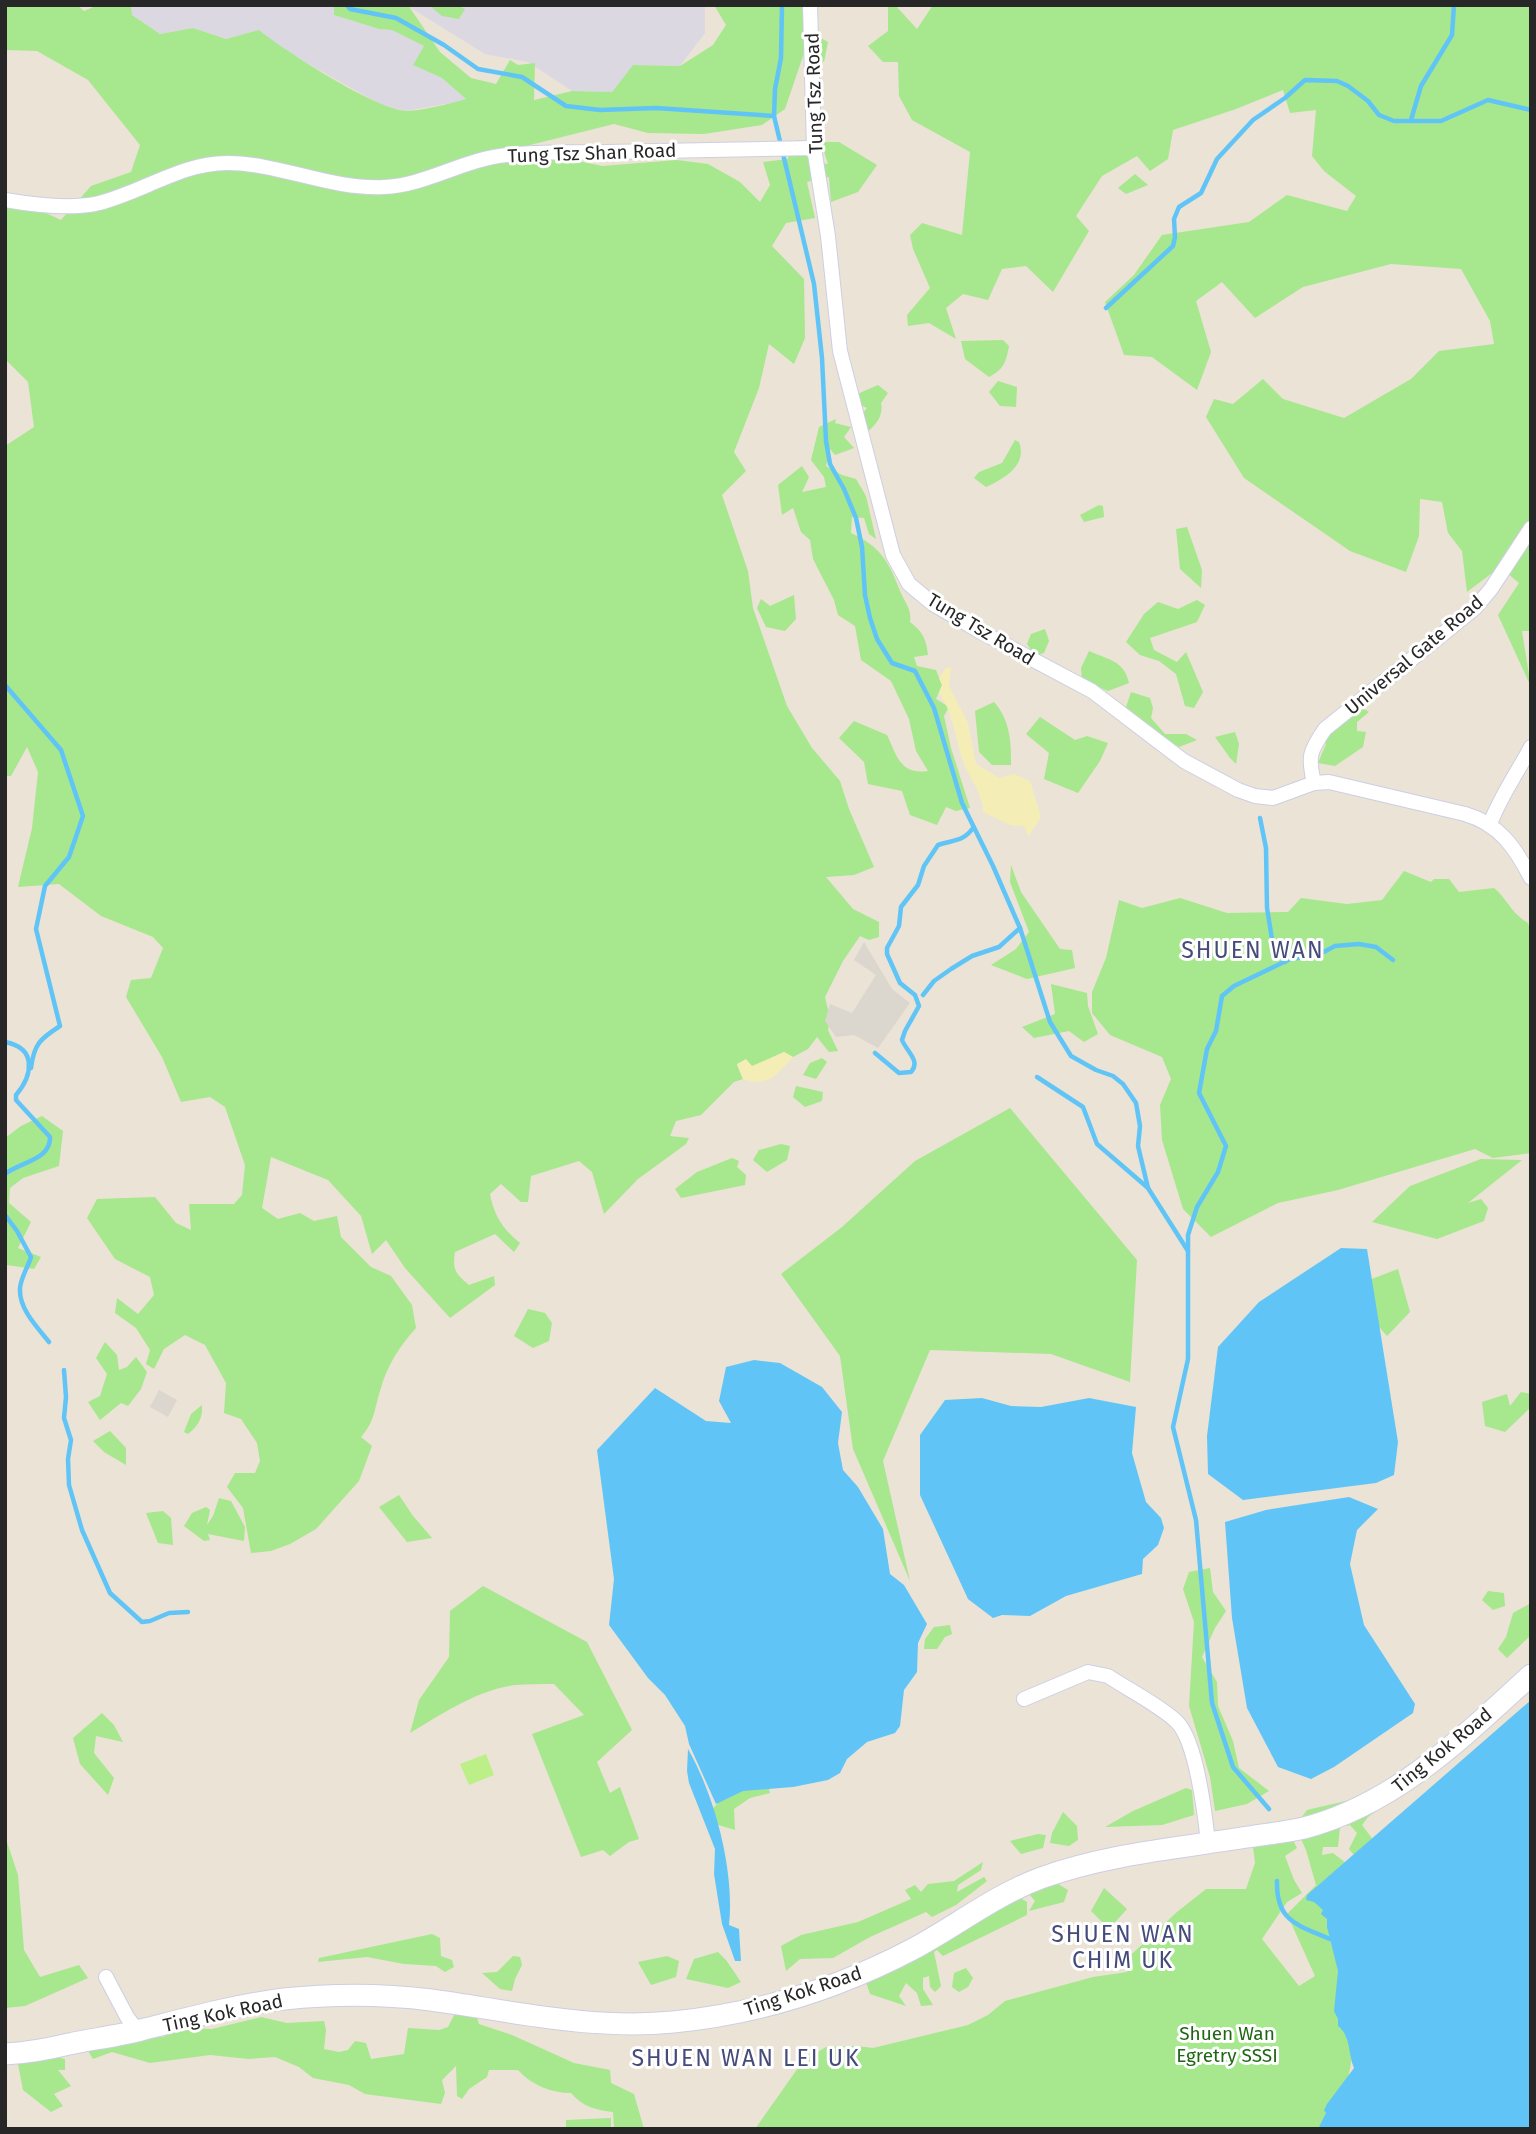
<svg xmlns="http://www.w3.org/2000/svg" width="1536" height="2134" font-family="'Fira Sans',sans-serif">
<style>
.industrial{fill:#dcd8e2}
.green{fill:#a7e78e}
.sand{fill:#f4eeb6}
.pitch{fill:#bdef88}
.plaza{fill:#dbd6ce}
.water{fill:#60c5f6}
.lines{fill:none;stroke-linecap:round;stroke-linejoin:round}
.stream{stroke:#60c5f6;stroke-width:4.5}
.minor-casing{stroke:#cccfe2;stroke-width:16}
.secondary-casing{stroke:#cccfe2;stroke-width:23}
.minor{stroke:#fff;stroke-width:14}
.secondary{stroke:#fff;stroke-width:21}
.labels{text-anchor:middle;dominant-baseline:central;stroke-width:6;stroke-linejoin:round;paint-order:stroke}
.street-label{font-size:19px;fill:#272727;stroke:#fff}
.park-label{font-size:19px;fill:#206714;stroke:#fff}
.quarter-label{font-size:23px;letter-spacing:2px;fill:#454b7a;stroke:#fff}
</style>
<rect width="100%" height="100%" fill="#ebe3d6"/>
<g class="industrial">
<path d="M131 5H334V15L379 29 392 30 424 46 413 65 442 78 467 100 406 111 385 107 280 48 259 30 226 39 193 28 160 34 132 15Z"/>
<path d="M406 5H705V33L680 66 633 65 612 92 572 91 528 62 485 54Z"/>
</g>
<g class="green">
<path d="M5 5H77L84 11 98 5H131L132 15 160 34 193 28 226 39 259 30C283 50 378 111 407 111 425 110 449 104 466 99L442 78 413 65 424 46 392 30 379 29 334 15V5H408L440 52 471 78 496 84 510 60 518 65 535 63 534 100 572 91 612 92 633 65 680 66 713 45 726 25 714 5H801L818 16 805 29 828 42 824 62 804 53 785 109 762 125 704 134 648 133 614 124 518 148 602 166 677 160 708 164 740 182 760 202 770 185 763 162 788 159 789 143 800 140 812 162 828 164 821 142H839L877 165 858 192 831 202 829 177 807 182 815 218 786 223 772 246 804 279 805 338 794 364 769 344 759 388 734 452 746 471 722 495 748 571 753 608 787 706 812 748 840 781 849 809 874 867 854 875 826 877 853 909 879 922V937L869 940 860 936 843 961 825 997 830 1018 828 1030 838 1051 829 1052 817 1037 808 1049 793 1057 784 1052 752 1067 737 1065 743 1079 734 1082 701 1115 676 1121 670 1136 689 1138 686 1144 638 1179 604 1214 592 1172 579 1161 531 1176 528 1202H521L501 1184 490 1194C494 1216 503 1229 520 1243L514 1252 495 1234 455 1252C452 1270 456 1274 469 1285L494 1276 495 1285 450 1318 405 1268 386 1240 372 1254 361 1216 328 1180 271 1157 262 1208 278 1219 300 1213 314 1221 337 1216 341 1237 371 1267 391 1276 412 1305 416 1328C399 1347 387 1365 380 1391 374 1410 375 1421 361 1437L372 1446 359 1481 316 1529 290 1544 271 1551 251 1553 243 1508 227 1487 235 1473H255L260 1461 257 1443 241 1419 224 1413 226 1383 205 1345 185 1335 164 1349 154 1369 146 1364 150 1350 136 1328 115 1313 117 1298 138 1314 154 1295 150 1277 115 1259 87 1218 97 1199 155 1197 176 1223 191 1230 189 1204H234L242 1195 245 1165 225 1107 210 1097 181 1102 162 1057 126 997 131 980 151 978 163 948 153 937 101 916 59 884 18 887 32 828 38 772 27 747 11 776H5V446L34 427 28 382 5 359V194L61 220 91 186 131 172 140 145 88 80 37 51 5 50Z"/>
<path d="M429 5H456L465 9 459 19 442 16Z"/>
<path d="M888 5H895L917 29 933 5H1531V631H1522L1531 687 1498 615 1519 583 1500 567 1467 592 1462 551 1448 533 1442 502 1420 499 1419 536 1406 572 1350 551 1244 478 1206 417 1214 399 1233 404 1263 379 1283 399 1344 418 1411 379 1439 351 1494 344 1490 321 1461 269 1391 264 1303 287 1255 318 1222 282 1196 301 1211 352 1197 390 1152 357 1124 355 1105 302 1134 275 1162 235 1249 222 1287 195 1347 211 1356 196 1324 171 1312 156 1316 110 1290 113 1283 90 1236 109 1173 130 1168 159 1150 171 1137 156 1102 176 1076 216 1089 231 1053 292 1026 266 1002 269 988 300 963 294 946 308 956 339 929 323 908 326 907 315 930 288 913 249 910 235 922 223 962 235 970 152 912 120 899 96 898 62H883L868 46 888 31Z"/>
<path d="M1135 174 1148 185 1126 194 1118 188Z"/>
<path d="M1003 340 1009 346C1006 362 1004 369 989 377L965 359 961 341Z"/>
<path d="M998 381 1017 387 1016 407 1000 406 989 392Z"/>
<path d="M878 385 888 393 881 403C884 416 875 426 865 434L859 418 867 408 855 403V395Z"/>
<path d="M836 419 835 423 851 427 844 437 854 448 835 455 830 449 826 466 842 475 856 479 866 496 876 539 869 534 864 518 852 517 851 533C880 546 889 562 900 591 905 603 912 609 910 622 923 632 926 639 928 655L914 657 917 666 936 670 942 685 936 699 949 707 944 716 951 748 970 808 956 811 946 807 937 825 910 815 902 791 868 784 864 762 839 738 854 721 887 735C897 756 900 775 928 771L916 751 909 719 891 681 861 660 855 626 838 615 834 600 813 559 810 540 801 532 793 508 782 515 778 485 802 466 809 477 802 492 826 487 824 477 811 460 819 427Z"/>
<path d="M1015 440 1019 442C1028 466 1003 479 986 487L974 478 979 472 1002 463Z"/>
<path d="M1099 505 1103 506 1104 517 1084 522 1080 515Z"/>
<path d="M1187 527 1202 570 1201 588 1180 569 1176 529Z"/>
<path d="M794 595 796 619 785 631 766 627 757 608 761 599 770 606Z"/>
<path d="M1197 600 1205 605 1197 622 1150 638 1154 650 1177 662 1186 652 1203 692 1194 708 1185 706 1176 674 1159 661 1140 655 1126 642 1144 614 1158 602 1178 609Z"/>
<path d="M1045 629 1049 641 1044 653 1035 656 1027 644 1031 634Z"/>
<path d="M1089 651C1108 660 1124 660 1129 683L1108 691 1082 680 1081 668Z"/>
<path d="M1131 692 1150 698 1153 708 1151 718 1165 734H1186L1197 740 1179 747 1158 737 1125 710Z"/>
<path d="M1353 701 1369 712 1357 722V731L1366 732 1363 747 1335 766 1318 763 1326 744 1319 732Z"/>
<path d="M994 702C1010 720 1011 741 1011 765H992L979 752 975 711Z"/>
<path d="M1040 717 1075 740 1087 736 1108 743 1100 761 1078 793 1044 779 1049 753 1026 734Z"/>
<path d="M1235 732 1239 744 1236 764 1230 758 1215 737Z"/>
<path d="M1011 865 1021 892 1060 949 1072 950 1075 968 1027 979 991 965 1016 949 1029 932 1010 882Z"/>
<path d="M1404 871 1431 882 1434 879H1449L1459 892 1494 888C1509 901 1510 912 1528 923L1531 933V1153L1493 1158 1475 1149 1338 1190 1278 1203 1211 1237 1183 1209 1162 1140 1160 1105 1171 1079 1162 1057 1110 1035 1092 1013V992L1106 958 1119 900 1142 908 1180 898 1227 913 1288 912 1301 898 1347 904 1382 900Z"/>
<path d="M1051 984 1087 993 1088 1006 1098 1034 1084 1042 1069 1031 1034 1038 1022 1027 1055 1014Z"/>
<path d="M822 1058 827 1062 816 1079 803 1075 810 1063Z"/>
<path d="M796 1086 823 1092 822 1101 805 1107 793 1097Z"/>
<path d="M1010 1108 1137 1260 1130 1382 1051 1354 930 1350 883 1461 910 1581 853 1449 840 1356 781 1274 842 1227 915 1161Z"/>
<path d="M42 1116 63 1131 59 1166 23 1178 10 1188 9 1203 31 1222 18 1248 41 1257 34 1269 7 1265 5 1267V1138L21 1126Z"/>
<path d="M781 1144 790 1146 787 1160 767 1172 753 1160 759 1150Z"/>
<path d="M732 1158 739 1161 737 1167 746 1175 745 1185 681 1198 675 1189 697 1172Z"/>
<path d="M1481 1159 1522 1160 1468 1203 1481 1199 1488 1208 1484 1221 1437 1239 1372 1222 1410 1186Z"/>
<path d="M1398 1269 1410 1312 1387 1336 1367 1313 1361 1283Z"/>
<path d="M528 1309 545 1313 552 1323 549 1341 533 1348 514 1336Z"/>
<path d="M105 1342 117 1355 119 1370 127 1367 136 1357 147 1372 141 1389 128 1406 121 1403 100 1420 88 1402 100 1396 107 1374 96 1358Z"/>
<path d="M1521 1392 1531 1394V1407L1505 1432 1485 1426 1482 1402 1507 1394 1510 1406Z"/>
<path d="M202 1405C203 1418 198 1426 188 1434L184 1432 191 1414Z"/>
<path d="M110 1431 126 1448V1465L104 1452 93 1441Z"/>
<path d="M399 1495 413 1516 432 1538 407 1542 379 1507Z"/>
<path d="M219 1498 231 1501 245 1527 244 1541 208 1534 210 1540 204 1541 184 1526 192 1513 206 1507 210 1510 207 1525 213 1516Z"/>
<path d="M163 1511 171 1518 173 1545 158 1543 146 1513Z"/>
<path d="M1210 1568 1213 1592 1226 1611 1215 1628 1202 1657 1217 1682 1218 1706 1233 1741 1239 1768 1269 1791 1247 1804 1215 1811 1210 1777 1189 1706 1194 1622 1183 1589 1189 1572Z"/>
<path d="M483 1586 587 1642 632 1730 597 1762 610 1793 620 1787 639 1839 629 1842 610 1856 603 1850 581 1857 532 1734 584 1715 554 1684C541 1684 528 1684 515 1685 477 1690 442 1714 410 1733L419 1700 449 1657 450 1611Z"/>
<path d="M1488 1591 1504 1593 1505 1606 1493 1610 1482 1600Z"/>
<path d="M1531 1603V1635L1507 1658 1498 1649 1506 1637 1513 1613Z"/>
<path d="M950 1625 952 1634 945 1637 937 1649H924L925 1639 934 1627Z"/>
<path d="M102 1713 114 1725 123 1742 96 1736 94 1753 114 1778 108 1795 80 1764 73 1738Z"/>
<path d="M767 1782 770 1793 750 1798 734 1809 735 1830 709 1822 710 1812 731 1788Z"/>
<path d="M1186 1788 1192 1790 1194 1815 1162 1825 1105 1827 1133 1811Z"/>
<path d="M1350 1800 1386 1804 1368 1817 1362 1825 1374 1841 1358 1860 1349 1849 1357 1833 1350 1825 1340 1827 1338 1847H1323L1322 1855 1333 1853 1346 1863 1316 1887C1343 1971 1378 2046 1326 2129H755L798 2068 811 2056 826 2047 856 2046 873 2048 968 2025 988 2015 1005 2001 1093 1977 1127 1972 1115 1953H1133L1177 1912 1206 1889H1246L1255 1863 1252 1839 1286 1827 1297 1848 1285 1856 1294 1880 1302 1893 1287 1902 1262 1939 1299 1986 1315 1976 1287 1914 1316 1885 1306 1850 1295 1826 1307 1810Z"/>
<path d="M1063 1812 1077 1826 1078 1840 1069 1846 1050 1843 1052 1833Z"/>
<path d="M1038 1834 1046 1835 1043 1848 1021 1854 1010 1841Z"/>
<path d="M5 1836 18 1875 24 1950 40 1977 79 1965 88 1978 25 2006 5 2008Z"/>
<path d="M983 1862 981 1870 958 1885 957 1892 984 1877 987 1881 956 1905 932 1917 926 1912 870 1937 833 1958 800 1959 786 1971 781 1946 801 1935 858 1922 911 1899 905 1890 915 1885 921 1892 928 1884 954 1881Z"/>
<path d="M1050 1879 1068 1890 1064 1902 1029 1911 1035 1901 1022 1886Z"/>
<path d="M1104 1888 1127 1909 1109 1929 1091 1911Z"/>
<path d="M1015 1895 1027 1902V1915L943 1956 937 1950 934 1952 941 1986 935 1992 930 1987 929 1976 923 1978V1989L933 2005 921 2006 917 1993 906 1983 899 1996 906 2006 870 1994 866 1982Z"/>
<path d="M432 1934 440 1938 441 1956 452 1960 454 1967 445 1972 436 1966 404 1964 367 1957 318 1962 319 1958Z"/>
<path d="M718 1952 726 1960 741 1982 728 1988 686 1979 694 1959Z"/>
<path d="M513 1956 520 1957 522 1965 515 1979 512 1991 500 1989 482 1973 497 1972Z"/>
<path d="M667 1956 679 1961 676 1977 651 1985 638 1962Z"/>
<path d="M966 1968 973 1978 968 1987 959 1992 952 1987 954 1973Z"/>
<path d="M462 2000 472 2001 479 2024 512 2035 574 2063 610 2070 611 2083 634 2094 644 2129H614L613 2112C596 2110 583 2107 571 2093 552 2093 531 2085 518 2070H489L487 2077 469 2089 462 2099 457 2096 456 2066 442 2080 445 2093 441 2104 365 2094 349 2085 313 2078 299 2067 275 2057 249 2059 210 2055 150 2063 112 2052 93 2059 88 2051 145 2035 163 2037 180 2028 212 2029 261 2017 287 2023 324 2021 326 2030 324 2049 339 2052 348 2050 355 2041 366 2043 371 2059 404 2054 408 2028 439 2030 448 2027Z"/>
<path d="M57 2057 65 2059V2070H58L71 2086 54 2094 63 2106 51 2112 23 2090 18 2064Z"/>
<path d="M611 2118V2129H566V2120Z"/>
</g>
<g class="sand">
<path d="M951 667 949 686 968 723 976 764 999 778 1014 774 1030 781 1041 817 1028 837 1025 827 1010 825 983 812C983 795 972 781 965 766 955 741 955 716 939 693L942 685 939 678 946 668Z"/>
<path d="M784 1052 793 1057C776 1074 769 1088 743 1079L737 1064 746 1059 752 1066Z"/>
</g>
<path class="pitch" d="M486 1754 494 1775 469 1785 460 1764Z"/>
<g class="plaza">
<path d="M864 942 892 989 910 1003 878 1048 854 1035 836 1037 825 1021 830 1004 852 1013 876 975 854 960Z"/>
<path d="M159 1390 177 1400 168 1417 150 1407Z"/>
</g>
<g class="water">
<path d="M1341 1248 1367 1249 1398 1442 1394 1475 1376 1483 1243 1500 1208 1474 1207 1436 1218 1347 1259 1302Z"/>
<path d="M754 1360 780 1363 822 1387 842 1412 838 1443 843 1470 858 1487 883 1529 890 1574 904 1585 927 1624 918 1643 917 1672 904 1690 900 1726 895 1733 867 1742 847 1759 840 1773 828 1780 793 1787 743 1791 716 1804 689 1744 685 1726 665 1695 648 1678 609 1625 614 1579 597 1450 655 1388 706 1421 731 1423 719 1401 726 1367Z"/>
<path d="M982 1398 1011 1406 1041 1407 1089 1398 1136 1407 1132 1453 1146 1502 1161 1518 1164 1528 1158 1545 1143 1559 1142 1574 1066 1596 1030 1616 1002 1615 993 1618 968 1599 920 1495V1435L945 1400Z"/>
<path d="M1349 1497 1378 1509 1357 1530 1350 1564 1364 1625 1415 1704 1413 1713 1334 1767 1311 1779 1278 1767 1247 1708 1232 1618 1225 1522 1266 1510Z"/>
<path d="M1531 1700V2129H1318L1326 2113 1324 2110 1327 2104 1354 2068C1348 2054 1351 2036 1338 2026V2019L1334 2011 1338 1971 1327 1927V1919L1321 1914 1323 1910 1314 1902 1306 1900 1307 1895Z"/>
<path d="M688 1749C715 1796 735 1872 729 1925L739 1929 741 1961H735L722 1924 714 1874 715 1849 689 1783 687 1771Z"/>
</g>
<g class="lines">
<g class="stream">
<path d="M347 5 350 9 396 18 444 45 478 69 522 77 566 106 600 110 656 108 774 116"/>
<path d="M782 5 781 58 775 89 774 116 814 284 822 358 826 441 830 464 844 489 856 518 862 547 865 595 870 618 877 639 892 663 915 671 934 708 962 803 993 866 1020 928 1050 1022 1071 1056 1096 1070 1113 1076 1123 1084 1136 1103 1140 1126 1138 1146 1148 1188"/>
<path d="M1411 120 1421 86 1452 35 1454 5"/>
<path d="M1106 308 1173 246 1175 237 1174 219 1179 207 1201 193 1217 159 1253 120 1285 98 1305 80 1337 81 1348 86 1368 101 1379 115 1394 121H1441L1488 100 1531 110"/>
<path d="M5 685 61 750 83 816 69 857 45 886 36 929 60 1026C40 1039 34 1044 31 1068"/>
<path d="M1260 818 1266 848 1267 908 1272 939 1285 962"/>
<path d="M923 995 934 981 951 969 972 956 999 947 1020 928"/>
<path d="M5 1042C37 1048 33 1075 16 1095V1100L50 1137C51 1160 20 1162 5 1174"/>
<path d="M875 1053 899 1073 911 1072C921 1061 907 1052 902 1040L905 1031 919 1006 915 995 900 983 887 954V948L899 926 901 907 918 885 924 866 938 845C953 840 963 842 973 828"/>
<path d="M1037 1077 1083 1107 1097 1144 1148 1188 1188 1251"/>
<path d="M5 1215 17 1231 31 1257C28 1267 20 1279 20 1289 19 1309 37 1327 49 1342"/>
<path d="M64 1370 66 1397 64 1418 71 1440 68 1459 69 1485 82 1530 110 1593 142 1622 150 1621 169 1613 188 1612"/>
<path d="M1269 1809 1233 1767 1212 1703 1196 1520 1173 1427 1188 1359V1235L1197 1207 1218 1172 1226 1146 1199 1093 1207 1049 1216 1031 1222 996 1234 986 1290 959 1318 955 1335 946 1359 944 1376 947 1393 960"/>
<path d="M1277 1881C1276 1922 1298 1925 1330 1939"/>
</g>
<g class="minor-casing">
<g id="minor">
<path d="M810 5 814 148 828 236 840 351 893 555 909 584 933 604 981 632 1092 691 1184 761 1238 790 1255 796 1273 798 1314 783 1329 782 1465 814C1499 824 1515 847 1531 878"/>
<path d="M5 200C34 205 67 209 95 204 140 194 180 163 227 163 280 163 330 190 384 187 427 185 464 159 507 155 541 151 573 153 607 152 676 151 745 149 814 148"/>
<path d="M1314 783C1308 757 1309 752 1325 729L1475 608 1491 589 1531 528"/>
<path d="M1490 824C1500 797 1517 773 1531 747"/>
<path d="M1024 1699 1088 1672 1108 1676C1127 1689 1161 1706 1177 1722 1196 1741 1205 1814 1208 1843"/>
<path d="M106 1977 127 2017 138 2031"/>
</g>
</g>
<g class="secondary-casing">
<path id="secondary" d="M5 2054C27 2053 48 2049 69 2044 93 2039 118 2036 141 2030 189 2018 236 2005 284 1999 332 1994 383 1994 431 2000 511 2011 592 2030 673 2022 756 2014 839 1988 913 1949 956 1926 995 1895 1041 1878 1108 1854 1178 1848 1248 1837 1267 1834 1286 1832 1304 1828 1396 1804 1463 1737 1531 1675"/>
</g>
<use href="#minor" class="minor"/>
<use href="#secondary" class="secondary"/>
</g>
<g class="labels">
<g class="street-label">
<text transform="translate(814 93) rotate(-92)">Tung Tsz Road</text>
<text transform="translate(592 153) rotate(-2)">Tung Tsz Shan Road</text>
<text transform="translate(981 629) rotate(31)">Tung Tsz Road</text>
<text transform="translate(1414 655) rotate(-40)">Universal Gate Road</text>
<text transform="translate(1442 1750) rotate(-39)">Ting Kok Road</text>
<text transform="translate(803 1991) rotate(-18)">Ting Kok Road</text>
<text transform="translate(223 2013) rotate(-12)">Ting Kok Road</text>
</g>
<g class="park-label">
<text x="1227" y="2033">Shuen Wan<tspan x="1227" dy="22">Egretry SSSI</tspan></text>
</g>
<g class="quarter-label">
<text x="1253" y="950">SHUEN WAN</text>
<text x="1123" y="1934">SHUEN WAN<tspan x="1123" dy="26">CHIM UK</tspan></text>
<text x="746" y="2058">SHUEN WAN LEI UK</text>
</g>
</g>
<rect width="1536" height="2134" fill="none" stroke="#272727" stroke-width="14"/>
</svg>
